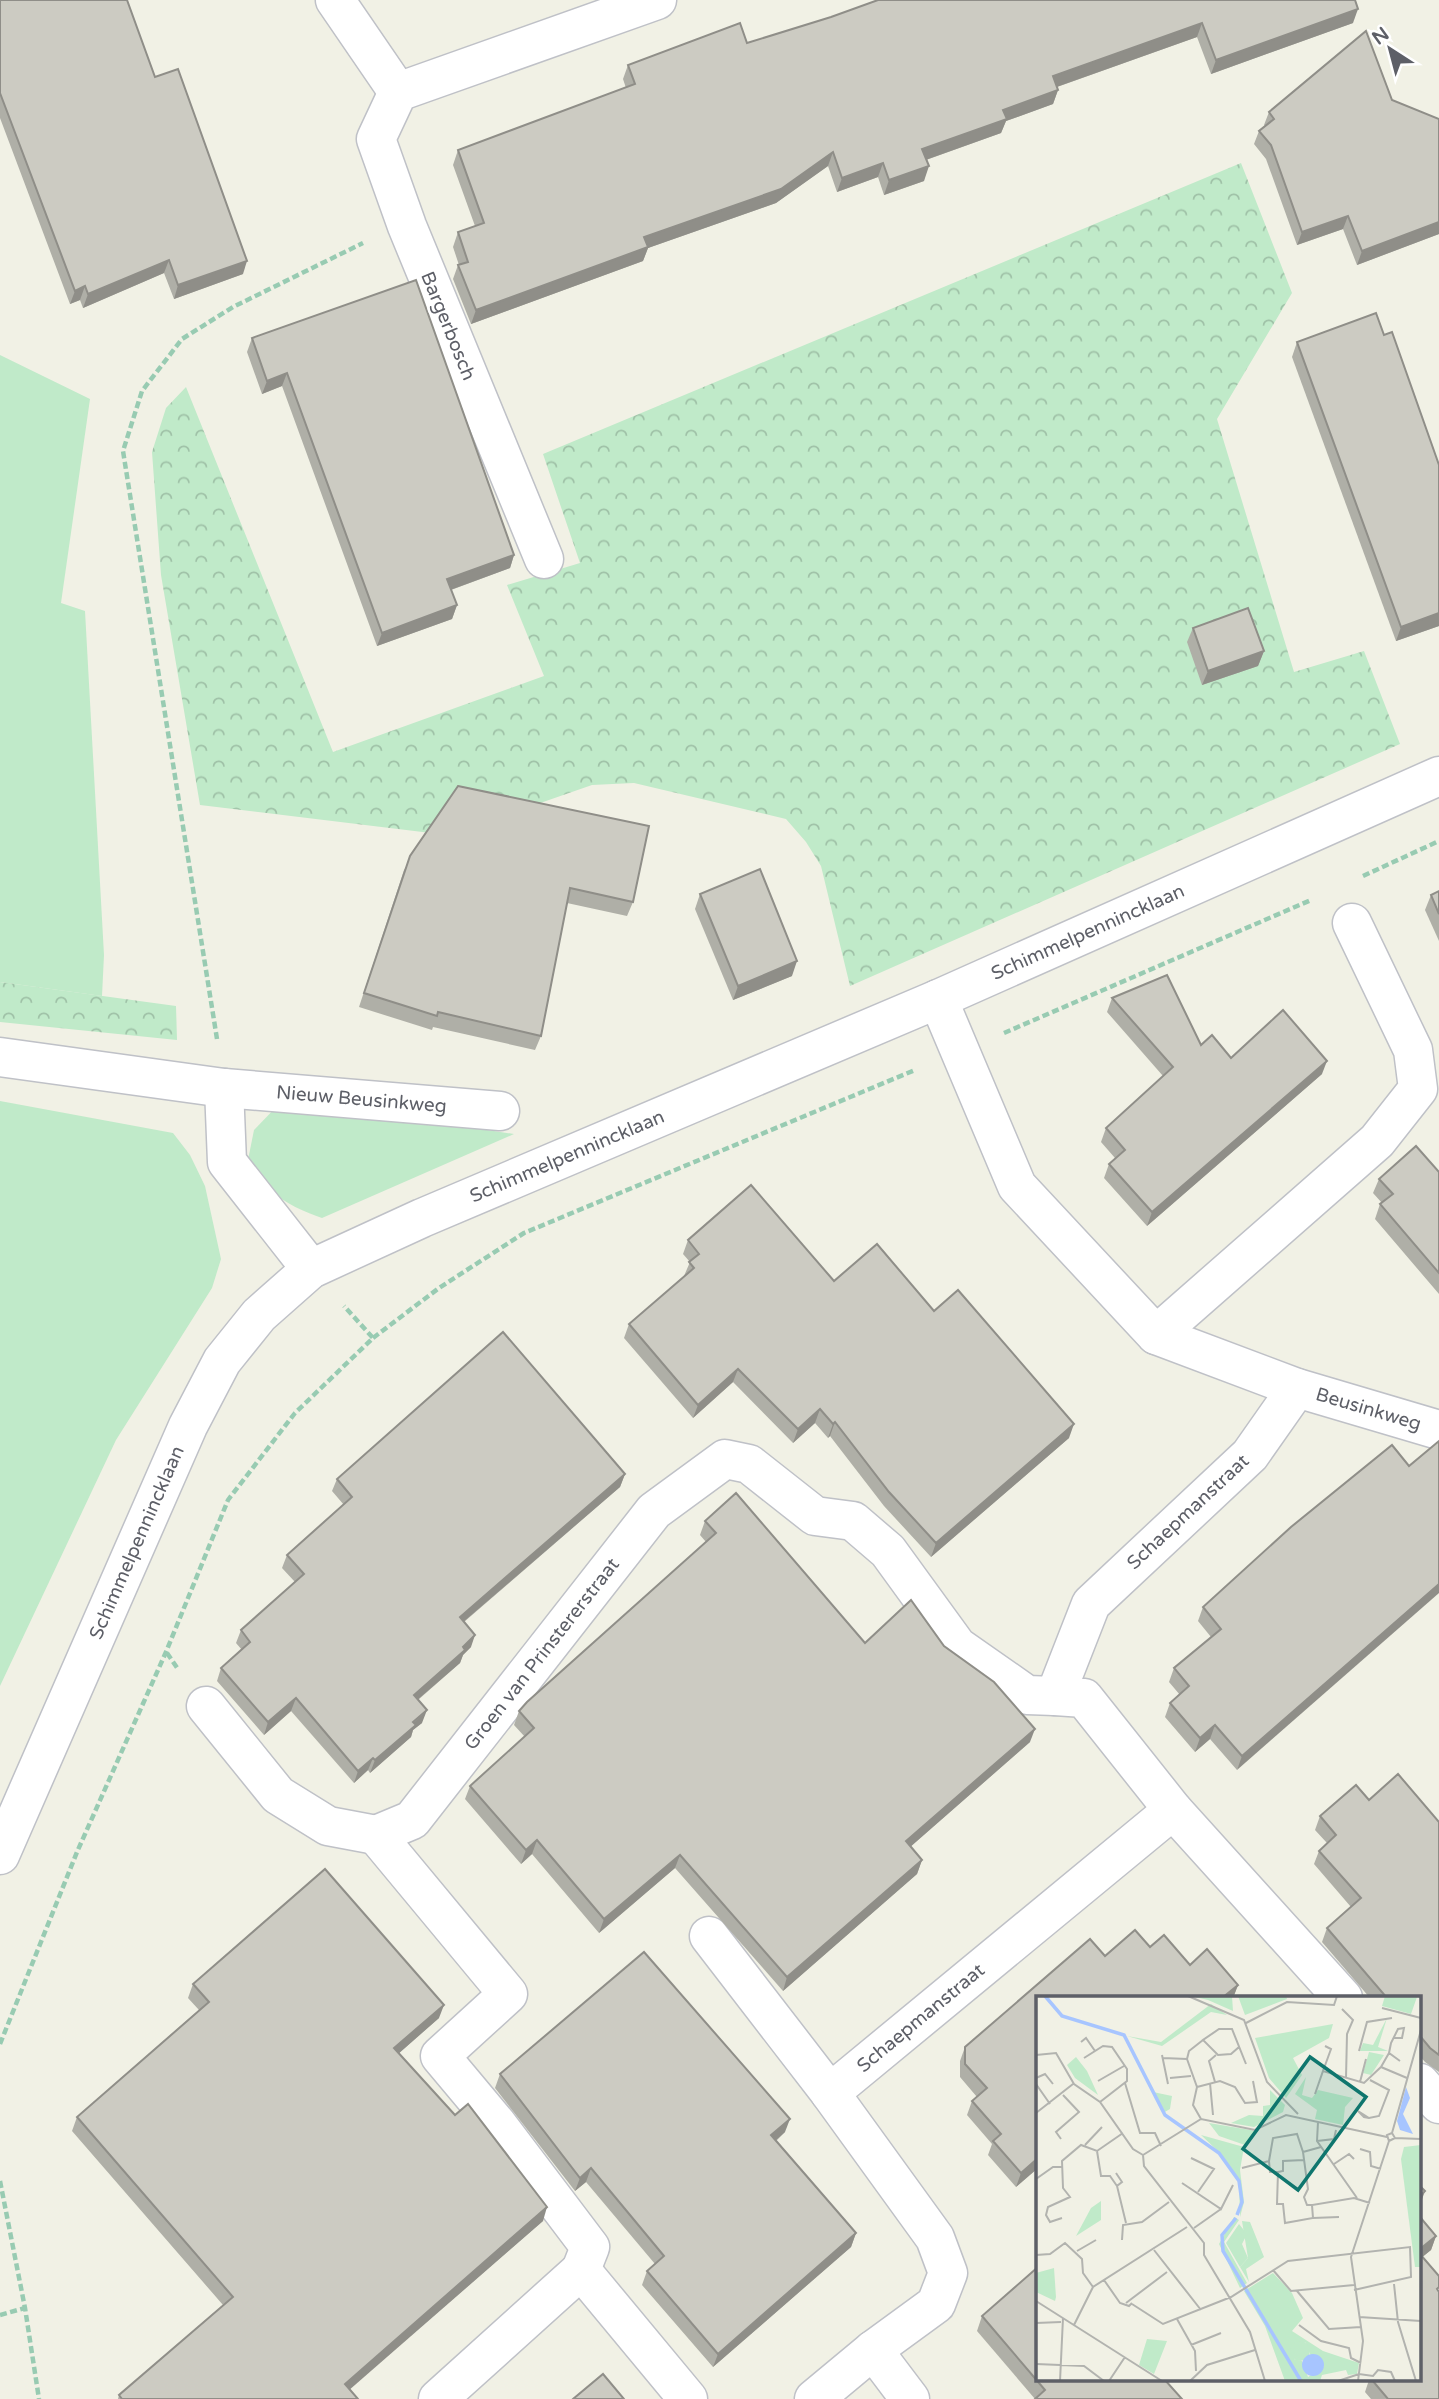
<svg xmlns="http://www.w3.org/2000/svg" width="1439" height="2399" font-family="'Varela Round',sans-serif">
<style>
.green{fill:#c0eac9}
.forest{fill:url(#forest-crowns)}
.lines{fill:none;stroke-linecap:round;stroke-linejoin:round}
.minor-casing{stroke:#bfc1c7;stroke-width:41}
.tertiary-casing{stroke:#bfc1c7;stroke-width:41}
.path{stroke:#98cbb2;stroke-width:4.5;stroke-dasharray:7 3.5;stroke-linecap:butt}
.minor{stroke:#fff;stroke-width:38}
.tertiary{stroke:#fff;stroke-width:38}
.wall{fill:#afafa7}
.shaded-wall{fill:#8f8e88}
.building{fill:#cccbc2;stroke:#8f8e88;stroke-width:2}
.labels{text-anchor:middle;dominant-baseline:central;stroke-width:5;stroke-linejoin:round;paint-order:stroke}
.street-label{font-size:19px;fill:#5d5f67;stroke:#fff}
.inset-river{fill:none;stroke:#a7c5ff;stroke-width:3.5}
.inset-road{fill:none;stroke:#b2b3af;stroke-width:2}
.view{fill:#0f766e;fill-opacity:0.15;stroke:#0f766e;stroke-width:3.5}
.inset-edge{fill:none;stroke:#5d5f67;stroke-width:3.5}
</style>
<defs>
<pattern id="forest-crowns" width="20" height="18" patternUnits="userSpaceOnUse" patternTransform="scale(1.75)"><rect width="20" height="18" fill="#c0eac9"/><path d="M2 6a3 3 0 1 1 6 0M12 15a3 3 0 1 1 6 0" fill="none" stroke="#9fc1a7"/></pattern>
</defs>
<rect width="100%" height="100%" fill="#f1f1e5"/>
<g class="green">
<path d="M0 355 90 399 61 603 85 611 104 955 102 996 0 982Z"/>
<path d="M0 1101 173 1133 190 1155 205 1186 221 1259 212 1288 116 1440 0 1686Z"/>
<path d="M281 1102H304L514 1134 322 1218C284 1204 270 1195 248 1160L254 1130Z"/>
</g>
<g class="forest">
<path d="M1241 163 1292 293 1217 419 1294 672 1364 651 1400 744 850 986 821 866 806 842 786 819 634 783 592 785 506 815 439 834 200 805 161 575 152 452 166 408 186 387 333 752 544 676 507 585 580 563 543 454Z"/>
<path d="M0 982 176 1006 177 1040 0 1022Z"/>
</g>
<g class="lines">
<g class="minor-casing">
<g id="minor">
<path d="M335 0 398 92"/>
<path d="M544 559 407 226 376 139 398 92 657 0"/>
<path id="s1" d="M938 999 1017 1186 1156 1335 1297 1388 1439 1430"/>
<path id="s2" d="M0 1057 224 1088 500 1111"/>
<path d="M224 1088 227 1162 311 1269"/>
<path d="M1156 1335 1377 1141 1418 1089 1413 1050 1352 923"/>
<path d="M1297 1388 1250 1455 1091 1604 1055 1696 1084 1698 1173 1810 1343 1998"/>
<path d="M206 1706 278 1795 328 1826 376 1835"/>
<path d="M709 1936 830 2093"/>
<path d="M1420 2083 1439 2104"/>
<path id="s3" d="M581 2270 590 2247 497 2124 440 2056 508 1994 376 1835 412 1820 654 1511 725 1459 749 1464 815 1516 853 1521 888 1551 957 1646 1027 1695 1055 1696"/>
<path d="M873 2350 910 2399"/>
<path d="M438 2399 581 2270 688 2399"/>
<path id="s4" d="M814 2399 873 2350 936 2304 948 2273 935 2238 830 2093 1173 1810"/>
</g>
</g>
<g class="tertiary-casing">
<g id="tertiary">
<path id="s5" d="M0 1855 188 1426 222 1361 259 1315 311 1269 422 1218 938 999 1439 776"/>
</g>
</g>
<g class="path">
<path d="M1363 876 1439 841"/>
<path d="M1004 1033 1311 900"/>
<path d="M217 1039 123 451 142 391 182 339 233 307 363 243"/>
<path d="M373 1338 439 1288 524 1233 915 1070"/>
<path d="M167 1653 178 1669"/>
<path d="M0 2044 77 1852 166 1652 228 1500 295 1413 373 1338 344 1306"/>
<path d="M0 2181 25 2308 39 2399"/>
<path d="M0 2315 25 2308"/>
</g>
<use href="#minor" class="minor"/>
<use href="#tertiary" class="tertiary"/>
</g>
<g class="wall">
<path d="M0 0 155 77 243 274 174 299 164 273 83 308 80 300 70 304 0 118Z"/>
<path d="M831 17 1353 23 1211 74 1197 37 1057 87 1058 90 1053 104 1006 121 1001 133 926 160 924 181 884 195 878 177 837 192 828 166 776 203 648 248 643 261 471 324 453 279 458 265H459L453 247 458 232 475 226 453 165 458 150 626 88 623 79 628 65 747 43Z"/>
<path d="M1392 100 1439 119V234L1357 265 1343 229 1297 245 1266 159 1254 144 1259 131 1265 126 1264 125 1269 112Z"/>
<path d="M1384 335 1439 465V626L1396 641 1292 357 1297 342Z"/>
<path d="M252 338 514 555 510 568 451 590 457 605 452 619 377 646 282 386 262 394 247 352Z"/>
<path d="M1193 628 1264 651 1258 666 1202 685 1187 642Z"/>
<path d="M458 786 633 902 627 916 567 903 541 1036 535 1050 433 1027 432 1030 359 1007 404 870Z"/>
<path d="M1439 891V941L1425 910 1431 895Z"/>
<path d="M700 894 792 976 733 1000 695 909Z"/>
<path d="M1112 998 1201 1045 1231 1058 1322 1074 1147 1226 1104 1178 1109 1164 1115 1158 1101 1142 1106 1128 1163 1076 1107 1012Z"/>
<path d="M1439 1172V1294L1375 1219 1380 1204 1382 1203 1373 1193 1379 1179Z"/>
<path d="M688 1240 834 1281 934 1311 1069 1438 931 1557 884 1506 830 1436 828 1438 815 1423 793 1443 733 1382 693 1418 624 1338 629 1324 684 1276 690 1262 683 1254Z"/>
<path d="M1392 1445 1237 1770 1210 1739 1195 1752 1165 1717 1170 1703 1180 1695 1169 1682 1174 1668 1211 1637 1198 1621 1203 1607Z"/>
<path d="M625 1474 620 1487 464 1622 471 1647 463 1655 460 1663 418 1700 422 1723 413 1730 411 1737 370 1773 368 1770 354 1783 291 1711 264 1735 217 1681 221 1668 242 1650 236 1643 241 1630 295 1582 282 1568 287 1555 344 1505 332 1491 337 1479Z"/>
<path d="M705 1521 865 1643 944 1646 1030 1742 910 1847 922 1860 917 1874 783 1991 675 1868 599 1933 532 1854 521 1864 465 1799 470 1786 525 1737 514 1725 519 1711 706 1542 700 1535Z"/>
<path d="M1369 1800 1439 1822V2072L1425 2062 1420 2056V1998H1370L1322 1942 1327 1928 1351 1907 1314 1864 1319 1851 1327 1843 1315 1830 1320 1816Z"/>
<path d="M1135 1930 1150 1947 1164 1935 1190 1965 1207 1949 1238 1985 1233 1998H1038V2168L1016 2187 988 2155 992 2144 967 2115 972 2101 977 2097 960 2077V2061L965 2047 1090 1939 1105 1956Z"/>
<path d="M193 1984 439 2018 399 2053 543 2221 349 2389 358 2399H118L119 2395 223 2305 72 2131 77 2117 199 2010 188 1998Z"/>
<path d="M500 2074 785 2132 776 2141 856 2233 851 2247 713 2367 642 2285 647 2271 655 2264 586 2182 575 2191 495 2088Z"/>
<path d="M1420 2217 1436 2236 1431 2250 1422 2257 1439 2399H1371L1365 2392 1369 2380H1420Z"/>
<path d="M982 2316 1182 2399H1035L977 2331Z"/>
</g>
<g class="shaded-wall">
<path d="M1358 9 1353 23 1211 74 1216 60Z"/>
<path d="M1202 23 1197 37 1048 90 1053 76Z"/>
<path d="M1058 90 1053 104 1006 121 1001 133 917 163 922 149 1003 110Z"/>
<path d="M833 152 828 166 776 203 648 248 643 261 471 324 476 310Z"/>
<path d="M883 163 878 177 837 192 842 178Z"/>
<path d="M929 166 924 181 884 195 889 180Z"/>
<path d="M1348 216 1343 229 1297 245 1302 232Z"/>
<path d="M1439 222V234L1357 265 1362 251Z"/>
<path d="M169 260 164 273 83 308 88 294Z"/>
<path d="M247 261 243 274 174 299 178 285Z"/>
<path d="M85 286 80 300 70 304 75 291Z"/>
<path d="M287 373 282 386 262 394 267 381Z"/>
<path d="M514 555 510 568 442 593 447 579Z"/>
<path d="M457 605 452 619 377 646 382 633Z"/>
<path d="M1439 613V626L1396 641 1401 627Z"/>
<path d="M1264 651 1258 666 1202 685 1208 671Z"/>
<path d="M797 961 792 976 733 1000 738 986Z"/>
<path d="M1327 1061 1322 1074 1147 1226 1152 1212Z"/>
<path d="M738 1369 733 1382 693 1418 698 1405Z"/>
<path d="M820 1409 815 1423 793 1443 798 1429Z"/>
<path d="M835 1422 830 1436 828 1438 833 1424Z"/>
<path d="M1074 1424 1069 1438 931 1557 936 1543Z"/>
<path d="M625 1474 620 1487 455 1629 460 1617Z"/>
<path d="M1439 1584V1593L1237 1770 1242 1756Z"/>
<path d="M475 1635 471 1647 463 1655 460 1663 409 1707 414 1695Z"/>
<path d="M296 1698 291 1711 264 1735 268 1722Z"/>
<path d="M427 1710 422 1723 413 1730 411 1737 370 1773 375 1760Z"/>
<path d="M1215 1725 1210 1739 1195 1752 1200 1738Z"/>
<path d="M1035 1729 1030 1742 901 1855 906 1841Z"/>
<path d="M373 1758 368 1770 354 1783 358 1771Z"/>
<path d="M537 1840 532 1854 521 1864 526 1850Z"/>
<path d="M680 1855 675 1868 599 1933 604 1919Z"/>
<path d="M922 1860 917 1874 783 1991 787 1977Z"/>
<path d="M1238 1985 1233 1998H1222Z"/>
<path d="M444 2005 439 2018 389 2062 394 2048Z"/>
<path d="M790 2119 785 2132 766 2149 771 2135Z"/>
<path d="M1038 2158V2168L1016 2187 1021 2173Z"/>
<path d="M591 2168 586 2182 575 2191 580 2178Z"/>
<path d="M1425 2191 1420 2205V2196Z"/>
<path d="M547 2207 543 2221 340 2398 345 2384Z"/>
<path d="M856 2233 851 2247 713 2367 718 2354Z"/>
<path d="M1436 2236 1431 2250 1420 2259V2249Z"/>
</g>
<g class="building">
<path d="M0 0H127L155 77 178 69 247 261 178 285 169 260 88 294 85 286 75 291 0 93Z"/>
<path d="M878 0H1355L1358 9 1216 60 1202 23 1053 76 1058 90 1003 110 1007 119 922 149 929 166 889 180 883 163 842 178 833 152 781 189 644 237 648 247 476 310 458 265 468 262 458 232 484 223 458 150 635 84 628 65 740 23 747 43 831 17Z"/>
<path d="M1366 31 1392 100 1439 119V222L1362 251 1348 216 1302 232 1271 145 1259 131 1274 119 1269 112Z"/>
<path d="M416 280 514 555 447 579 457 605 382 633 287 373 267 381 252 338Z"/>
<path d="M1376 313 1384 335 1392 332 1439 465V613L1401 627 1297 342Z"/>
<path d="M1248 608 1264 651 1208 671 1193 628Z"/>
<path d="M458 786 649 826 633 902 570 888 541 1036 438 1012 437 1016 364 993 410 856Z"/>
<path d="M760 869 797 961 738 986 700 894Z"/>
<path d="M1439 891V914L1431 895Z"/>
<path d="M1167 975 1201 1045 1212 1035 1231 1058 1283 1010 1327 1061 1152 1212 1109 1164 1125 1150 1106 1128 1173 1067 1112 998Z"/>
<path d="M1416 1146 1439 1172V1273L1380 1204 1393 1194 1379 1179Z"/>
<path d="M751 1185 834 1281 877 1244 934 1311 958 1290 1074 1424 936 1543 889 1492 835 1422 833 1424 820 1409 798 1429 738 1369 698 1405 629 1324 694 1268 689 1262 699 1254 688 1240Z"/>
<path d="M503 1332 625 1474 460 1617 475 1635 463 1647 465 1650 414 1695 427 1710 413 1722 416 1725 375 1760 373 1758 358 1771 296 1698 268 1722 221 1668 250 1642 241 1630 304 1574 287 1555 352 1497 337 1479Z"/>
<path d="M1439 1441V1584L1242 1756 1215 1725 1200 1738 1170 1703 1189 1686 1174 1668 1221 1629 1203 1607 1291 1527 1392 1445 1409 1466Z"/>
<path d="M736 1493 865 1643 911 1600 944 1646 994 1682 1035 1729 906 1841 922 1860 787 1977 680 1855 604 1919 537 1840 526 1850 470 1786 534 1728 519 1711 527 1702 716 1533 705 1521Z"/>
<path d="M1398 1774 1439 1822V2055L1430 2048 1420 2036V1998H1387L1327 1928 1361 1898 1319 1851 1336 1835 1320 1816 1356 1785 1369 1800Z"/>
<path d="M325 1869 444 2005 394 2048 455 2115 468 2104 547 2207 345 2384 358 2399H122L119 2395 233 2297 77 2117 209 2002 193 1984Z"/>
<path d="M1135 1930 1150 1947 1164 1935 1190 1965 1207 1949 1238 1985 1222 1998H1038V2158L1021 2173 993 2141 1001 2134 972 2101 987 2088 965 2064V2047L1090 1939 1105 1956Z"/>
<path d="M644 1952 790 2119 771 2135 856 2233 718 2354 647 2271 664 2256 591 2168 580 2178 500 2074Z"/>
<path d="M1420 2186 1425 2191 1420 2196Z"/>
<path d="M1420 2217 1436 2236 1420 2249Z"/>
<path d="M1420 2254 1439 2276V2287L1437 2289 1439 2292V2399H1388L1372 2380H1420Z"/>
<path d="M1038 2267V2380H1165L1182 2399H1035L1045 2390 982 2316Z"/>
<path d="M603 2374 624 2399H573Z"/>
</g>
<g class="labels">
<g class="street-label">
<text transform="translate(448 326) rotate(68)">Bargerbosch</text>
<text stroke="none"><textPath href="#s5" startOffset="1517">Schimmelpennincklaan</textPath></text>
<text stroke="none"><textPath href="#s2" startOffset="364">Nieuw Beusinkweg</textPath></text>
<text stroke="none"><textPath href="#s5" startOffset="950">Schimmelpennincklaan</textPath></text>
<text stroke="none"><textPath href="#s1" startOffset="632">Beusinkweg</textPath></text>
<text transform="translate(1188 1512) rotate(-43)">Schaepmanstraat</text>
<text stroke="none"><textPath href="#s5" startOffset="341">Schimmelpennincklaan</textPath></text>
<text stroke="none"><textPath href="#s3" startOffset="816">Groen van Prinstererstraat</textPath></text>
<text stroke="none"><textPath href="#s4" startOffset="522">Schaepmanstraat</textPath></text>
</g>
</g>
<g transform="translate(1036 1996)">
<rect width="385" height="385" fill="#f1f1e5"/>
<path d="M202 0H250L251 3 209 19ZM349 0H385V3L381 1 375 18 346 10ZM297 28 293 42 257 62 266 79 250 102 233 82 219 42ZM333 56 348 59 335 79 327 77ZM40 61 51 75 62 99 39 82 31 69ZM234 94 249 109 247 116 218 131 195 127 213 119 227 120V110L234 109ZM117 96 136 100 134 113 127 117ZM173 127 220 135 209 149 183 140ZM165 139 208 151 204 174 208 206 204 221 203 186 185 158ZM65 205V224L40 240 55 212ZM198 221 203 224 188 246 211 287 204 292 183 248ZM203 228 211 238 206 248 212 262 204 271 190 247ZM18 272 20 301 19 305 0 296V277ZM237 277 256 297 267 322 256 335 287 355 323 367 321 378 312 379 310 374 286 379 284 385H249L229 330 208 295ZM269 346 275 360 288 370 272 381 266 365 258 363ZM111 343 131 345 118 378 103 369Z" fill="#c0eac9" fill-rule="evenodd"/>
<path d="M155 0H196L197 15 172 4ZM175 8 191 19 175 16 126 50 91 40 125 46ZM351 22 342 51 352 55H324L327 47 337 49ZM270 81 266 99 276 102 282 94 317 102 309 111 307 129 279 123 281 114 259 98ZM206 225 214 226 228 261 210 273 213 286 204 271 212 262ZM254 355a10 10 0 1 1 20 0a10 10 0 1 1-20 0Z" fill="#c0eac9"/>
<path d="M385 149V271H379L365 163 368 151Z" fill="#c0eac9"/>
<path d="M370 91 374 102 367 118 377 138 364 134 361 125ZM266 369a11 11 0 1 1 22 0a11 11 0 1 1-22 0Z" fill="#a7c5ff"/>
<path class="inset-river" d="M9 0 26 20 88 39 129 119 183 157 203 185 206 206 201 219M200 222 186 239 187 255 265 385"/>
<path class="inset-road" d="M152 0 208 24 231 86 262 118M346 12 385 22M306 13 317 24 311 38 310 82M210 27 251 6 298 9 301 0M45 46 50 42 59 55M203 51 195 58 182 59 167 44 183 33H196L210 68M323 55 331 26 356 22M353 57 355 47 362 33 368 32 366 42H358M0 59 20 57 38 88 64 106 97 153 107 159M126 59 132 88M48 62 67 50 76 51 91 73V85L64 106M127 62 151 63M345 71 353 57 364 65M287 75 295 53 289 50M0 82 9 78 17 88M134 82 155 80M62 85 88 70M179 86 173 65 180 59M324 86 330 63M89 87 104 137H119L125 150M174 87 177 119M0 88 14 108M161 91 184 85 199 91 209 107 221 106 217 85M279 98 287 75 328 87 345 71 371 82M0 117 37 88M333 122 322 115 328 121 333 122 343 120 353 94 334 84M165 123 157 109 161 91 151 63 153 55 167 44M282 126 281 145 321 202M356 137 359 142 353 145 351 139 356 137 385 34M359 142 385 143M25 143 20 136 43 116 27 99M281 145 298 143 300 134M49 149 66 131M324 153 334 156 335 170 345 173M61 155 65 180H74L81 190M107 159 108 170 168 247V259L214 336 229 385M107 159 165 123 219 134 250 119 351 141M155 162 178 173 162 196M233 165 237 142 261 138 267 156M298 168 313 158 318 163M206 172 233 165 234 176H242M242 176 241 208H247L249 227 277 222 276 209 318 202 334 207M242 176 247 175V165L268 164M80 177 86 186 81 190 90 227M0 183 17 171H27M146 187 185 213 197 189M276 209H271L268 201 272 193 267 156 285 151M26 222 14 226 10 219 12 211 34 201 27 192 26 165 45 149 61 155 87 137M277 222 303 221M158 232 185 213M86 244 87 229 106 226 133 206M118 254 165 314M41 255 60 244M0 259 14 258 29 247 46 263 47 277 57 291M237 274 255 295 318 289M68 284 84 307 93 310 96 307M358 288 362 326 380 385M261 295 293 333 325 331M0 305 126 385M90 307 131 276M96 308 127 328 195 301 252 265 374 251 375 281 318 294M323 321 385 325M141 323 159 355 160 375M0 327 25 326M38 329 57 291 151 231M263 329 285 345 313 352 315 362 325 367M155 349 185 337M0 368 48 370 68 385M24 385 27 322M73 385 89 361M154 385 171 369 219 354M302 385 323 378 337 380 342 374 355 376 359 385M322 385 327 345 315 261 353 145"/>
<path class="view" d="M274 61 330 101 262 194 207 153Z"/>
<rect width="385" height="385" class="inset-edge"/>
</g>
<g transform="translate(1390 49) rotate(324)" stroke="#ffffff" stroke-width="5" paint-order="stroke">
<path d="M0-5L12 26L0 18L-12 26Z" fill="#5d5f67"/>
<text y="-10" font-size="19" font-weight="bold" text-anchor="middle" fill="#5d5f67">N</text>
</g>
</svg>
